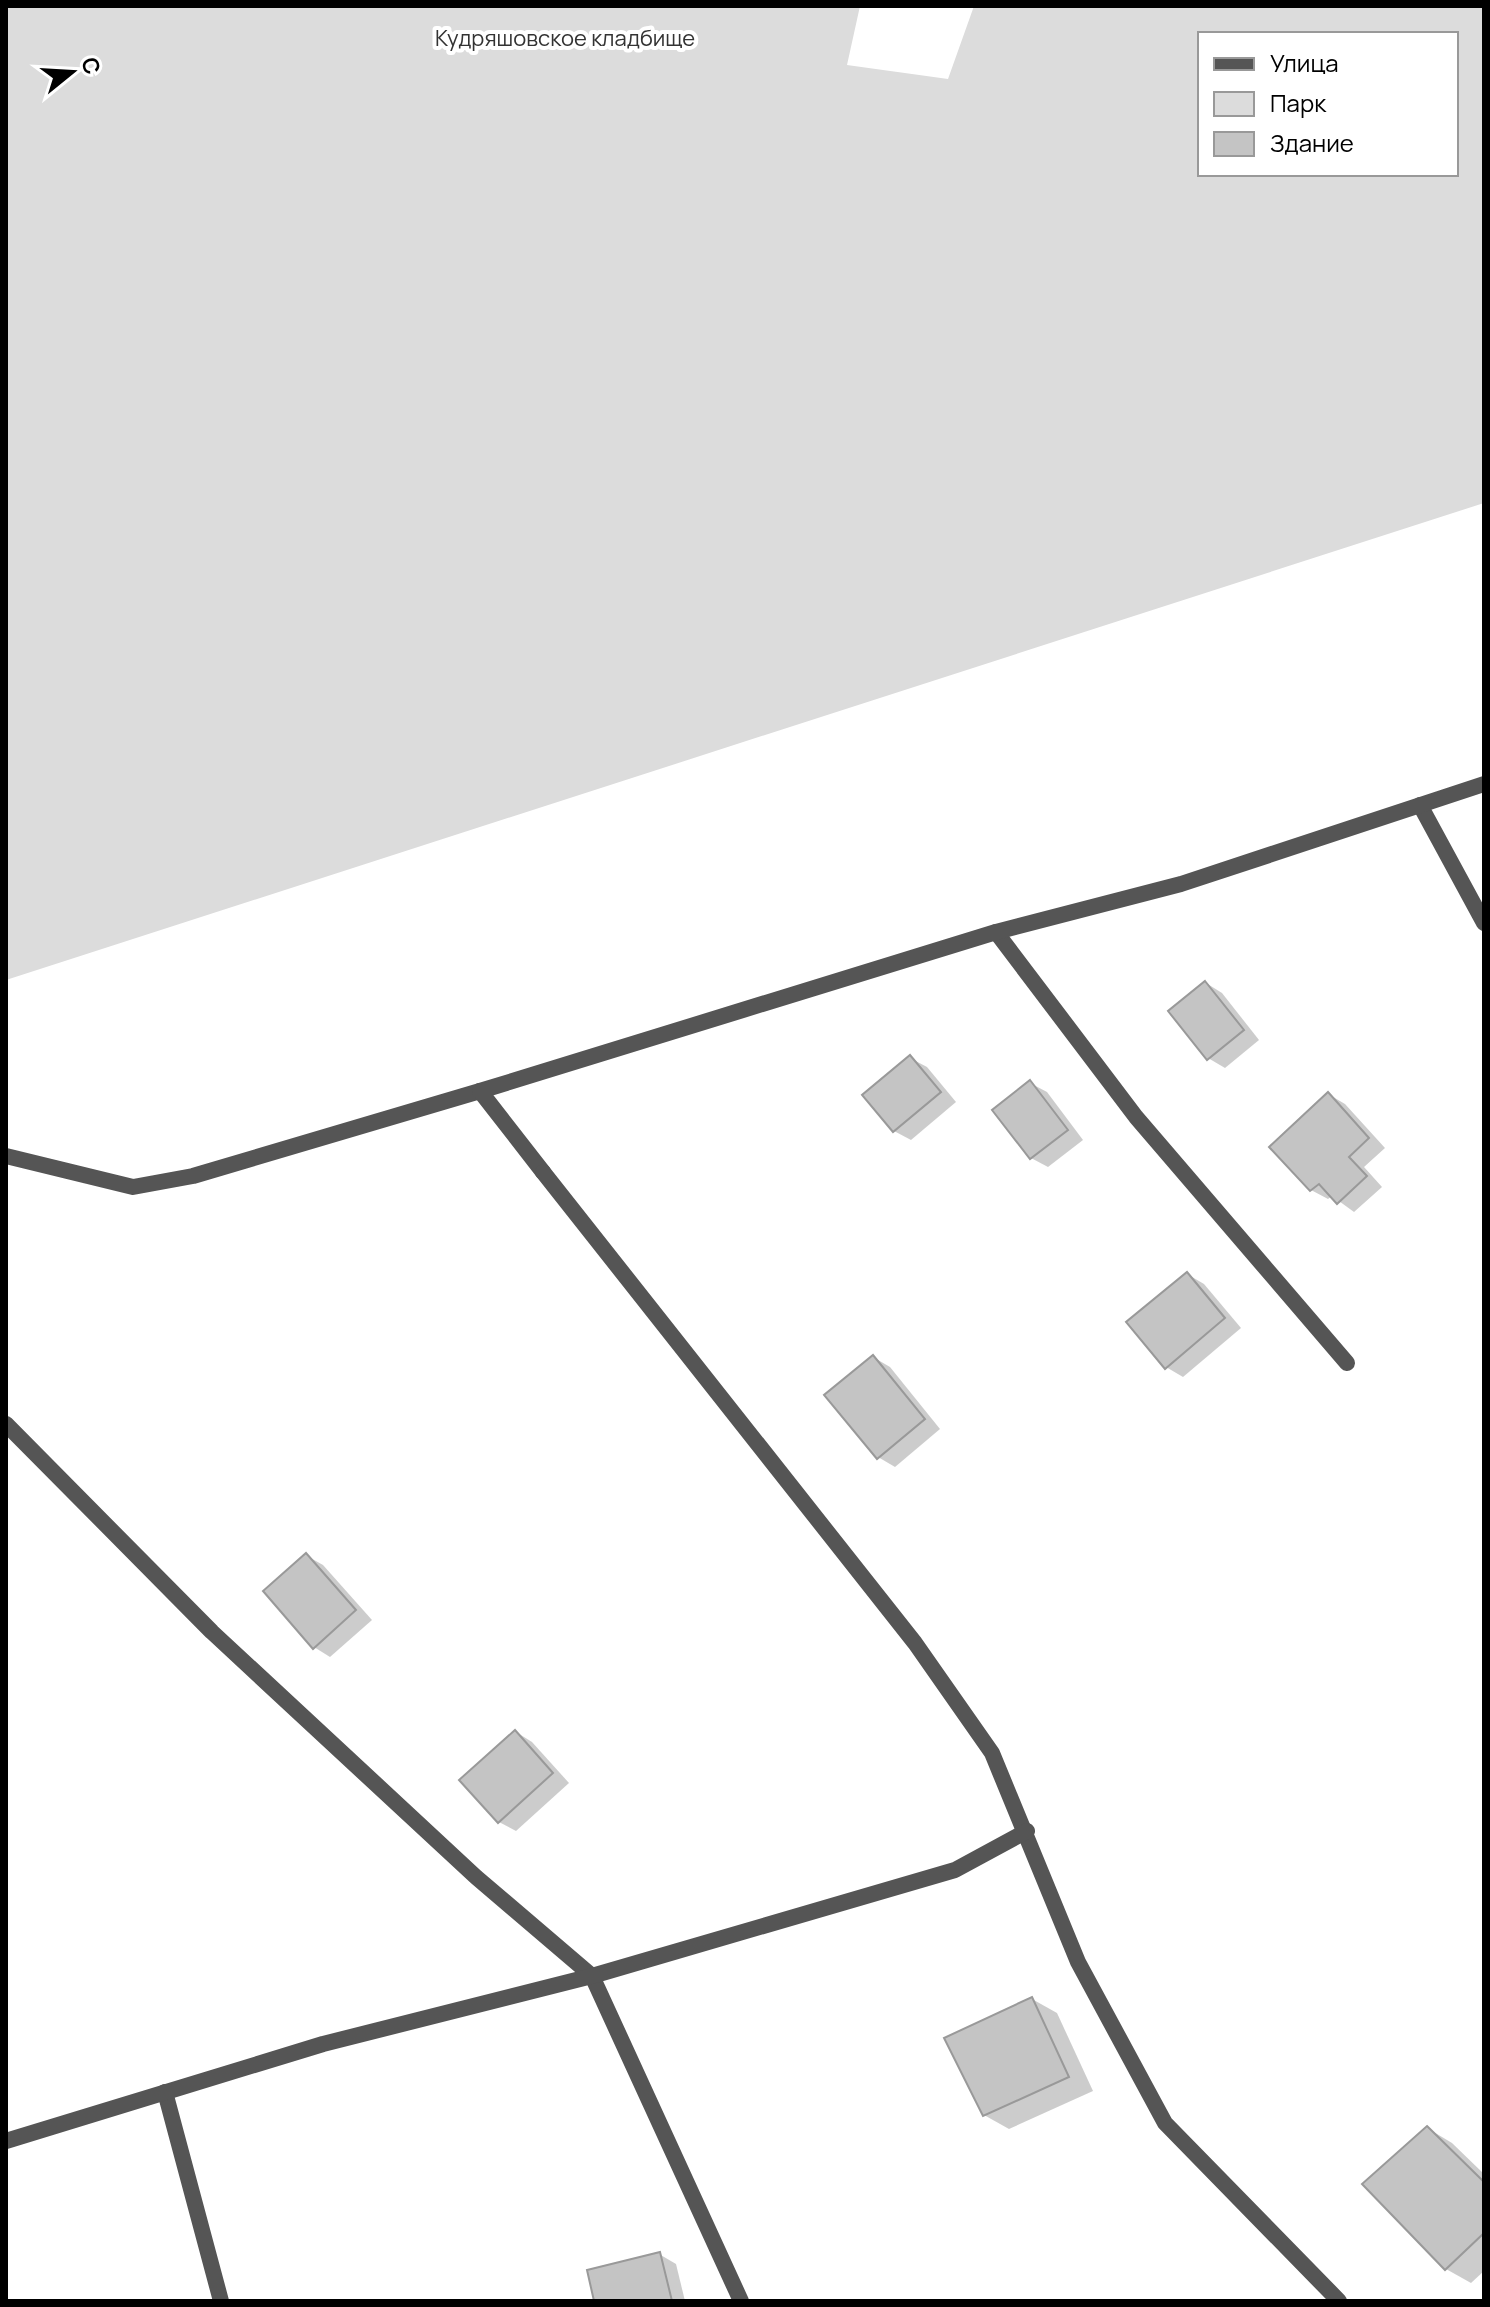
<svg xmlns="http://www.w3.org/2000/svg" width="1490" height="2307" font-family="Manrope,sans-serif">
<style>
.green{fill:#dcdcdc;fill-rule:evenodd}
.shadow{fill:#0003}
.building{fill:#c4c4c4;stroke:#999;stroke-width:2}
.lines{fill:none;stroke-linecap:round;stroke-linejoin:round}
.lane{stroke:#555;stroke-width:16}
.street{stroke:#555;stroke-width:16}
.labels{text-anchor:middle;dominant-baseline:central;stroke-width:8;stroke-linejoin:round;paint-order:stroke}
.park-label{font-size:22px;fill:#333;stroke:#fff}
</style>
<rect width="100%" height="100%" fill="#fff"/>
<path class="green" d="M6 6H860L847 65 948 79 974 6H1484V503L6 980ZM1200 34H1456V174H1200Z"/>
<g class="shadow">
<path d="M1206 983 1222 993 1259 1040 1225 1068 1208 1058Z"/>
<path d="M910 1058 927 1067 956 1102 911 1140 894 1131Z"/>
<path d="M1030 1083 1047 1092 1083 1140 1048 1167 1031 1158Z"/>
<path d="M1328 1094 1345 1104 1385 1148 1364 1167 1382 1187 1354 1212 1332 1196 1328 1199 1311 1190Z"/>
<path d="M1187 1274 1204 1284 1241 1328 1183 1377 1166 1367Z"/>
<path d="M873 1357 890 1367 940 1429 895 1467 878 1457Z"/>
<path d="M307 1556 323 1565 372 1620 330 1657 314 1647Z"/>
<path d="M516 1732 532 1742 569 1783 516 1831 499 1822Z"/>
<path d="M1032 1999 1057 2013 1093 2091 1009 2129 984 2115Z"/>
<path d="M1427 2128 1452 2143 1484 2174V2271L1471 2283 1446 2269 1364 2184Z"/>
<path d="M659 2254 676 2264 685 2301H596Z"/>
</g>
<g class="building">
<path d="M1205 981 1244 1030 1207 1060 1168 1011Z"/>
<path d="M910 1055 941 1092 893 1132 862 1095Z"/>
<path d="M1030 1080 1068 1130 1030 1159 992 1110Z"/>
<path d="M1328 1092 1369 1138 1349 1157 1367 1176 1337 1204 1319 1184 1310 1191 1269 1147Z"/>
<path d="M1187 1272 1225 1318 1165 1369 1126 1322Z"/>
<path d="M873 1355 925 1419 877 1459 824 1395Z"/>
<path d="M306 1553 356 1610 313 1649 263 1591Z"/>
<path d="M515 1730 553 1773 498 1823 459 1780Z"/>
<path d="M1032 1997 1069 2077 983 2116 944 2038Z"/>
<path d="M1427 2126 1484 2182V2233L1445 2270 1362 2184Z"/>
<path d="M660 2252 672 2301H594L587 2270Z"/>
</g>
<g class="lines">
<g class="lane">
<path d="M1420 805 1484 923"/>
<path d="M996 932 1136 1117 1347 1363"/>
<path d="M6 1156 133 1187 193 1176 480 1091"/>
<path d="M543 1172 480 1091 996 932 1181 884 1484 784"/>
</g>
<g class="street">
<path d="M543 1172 915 1643 992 1753 1078 1962 1165 2123 1339 2301"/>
<path d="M6 1424 212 1632 476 1877 592 1976 741 2301"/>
<path d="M165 2092 221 2301"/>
<path d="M6 2141 323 2044 592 1976 955 1870 1027 1831"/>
</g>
</g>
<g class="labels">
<g class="park-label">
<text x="565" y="38">Кудряшовское кладбище</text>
</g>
</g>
<rect width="1490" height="2307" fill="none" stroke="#000000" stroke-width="16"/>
<rect x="1198" y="32" width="260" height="144" fill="#ffffff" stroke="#999999" stroke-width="2"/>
<rect x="1214" y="58" width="40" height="12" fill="#555555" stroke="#999999" stroke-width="2"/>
<text x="1270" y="72" font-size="24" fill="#000000">Улица</text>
<rect x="1214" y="92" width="40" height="24" fill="#dcdcdc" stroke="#999999" stroke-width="2"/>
<text x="1270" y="112" font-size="24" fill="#000000">Парк</text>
<rect x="1214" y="132" width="40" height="24" fill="#c4c4c4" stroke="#999999" stroke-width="2"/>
<text x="1270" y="152" font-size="24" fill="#000000">Здание</text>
<g transform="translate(72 72) rotate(72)" stroke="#ffffff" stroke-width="6" paint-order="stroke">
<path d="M0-6L14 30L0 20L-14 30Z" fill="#000000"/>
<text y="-12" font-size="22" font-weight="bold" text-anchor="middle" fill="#000000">С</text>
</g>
</svg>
